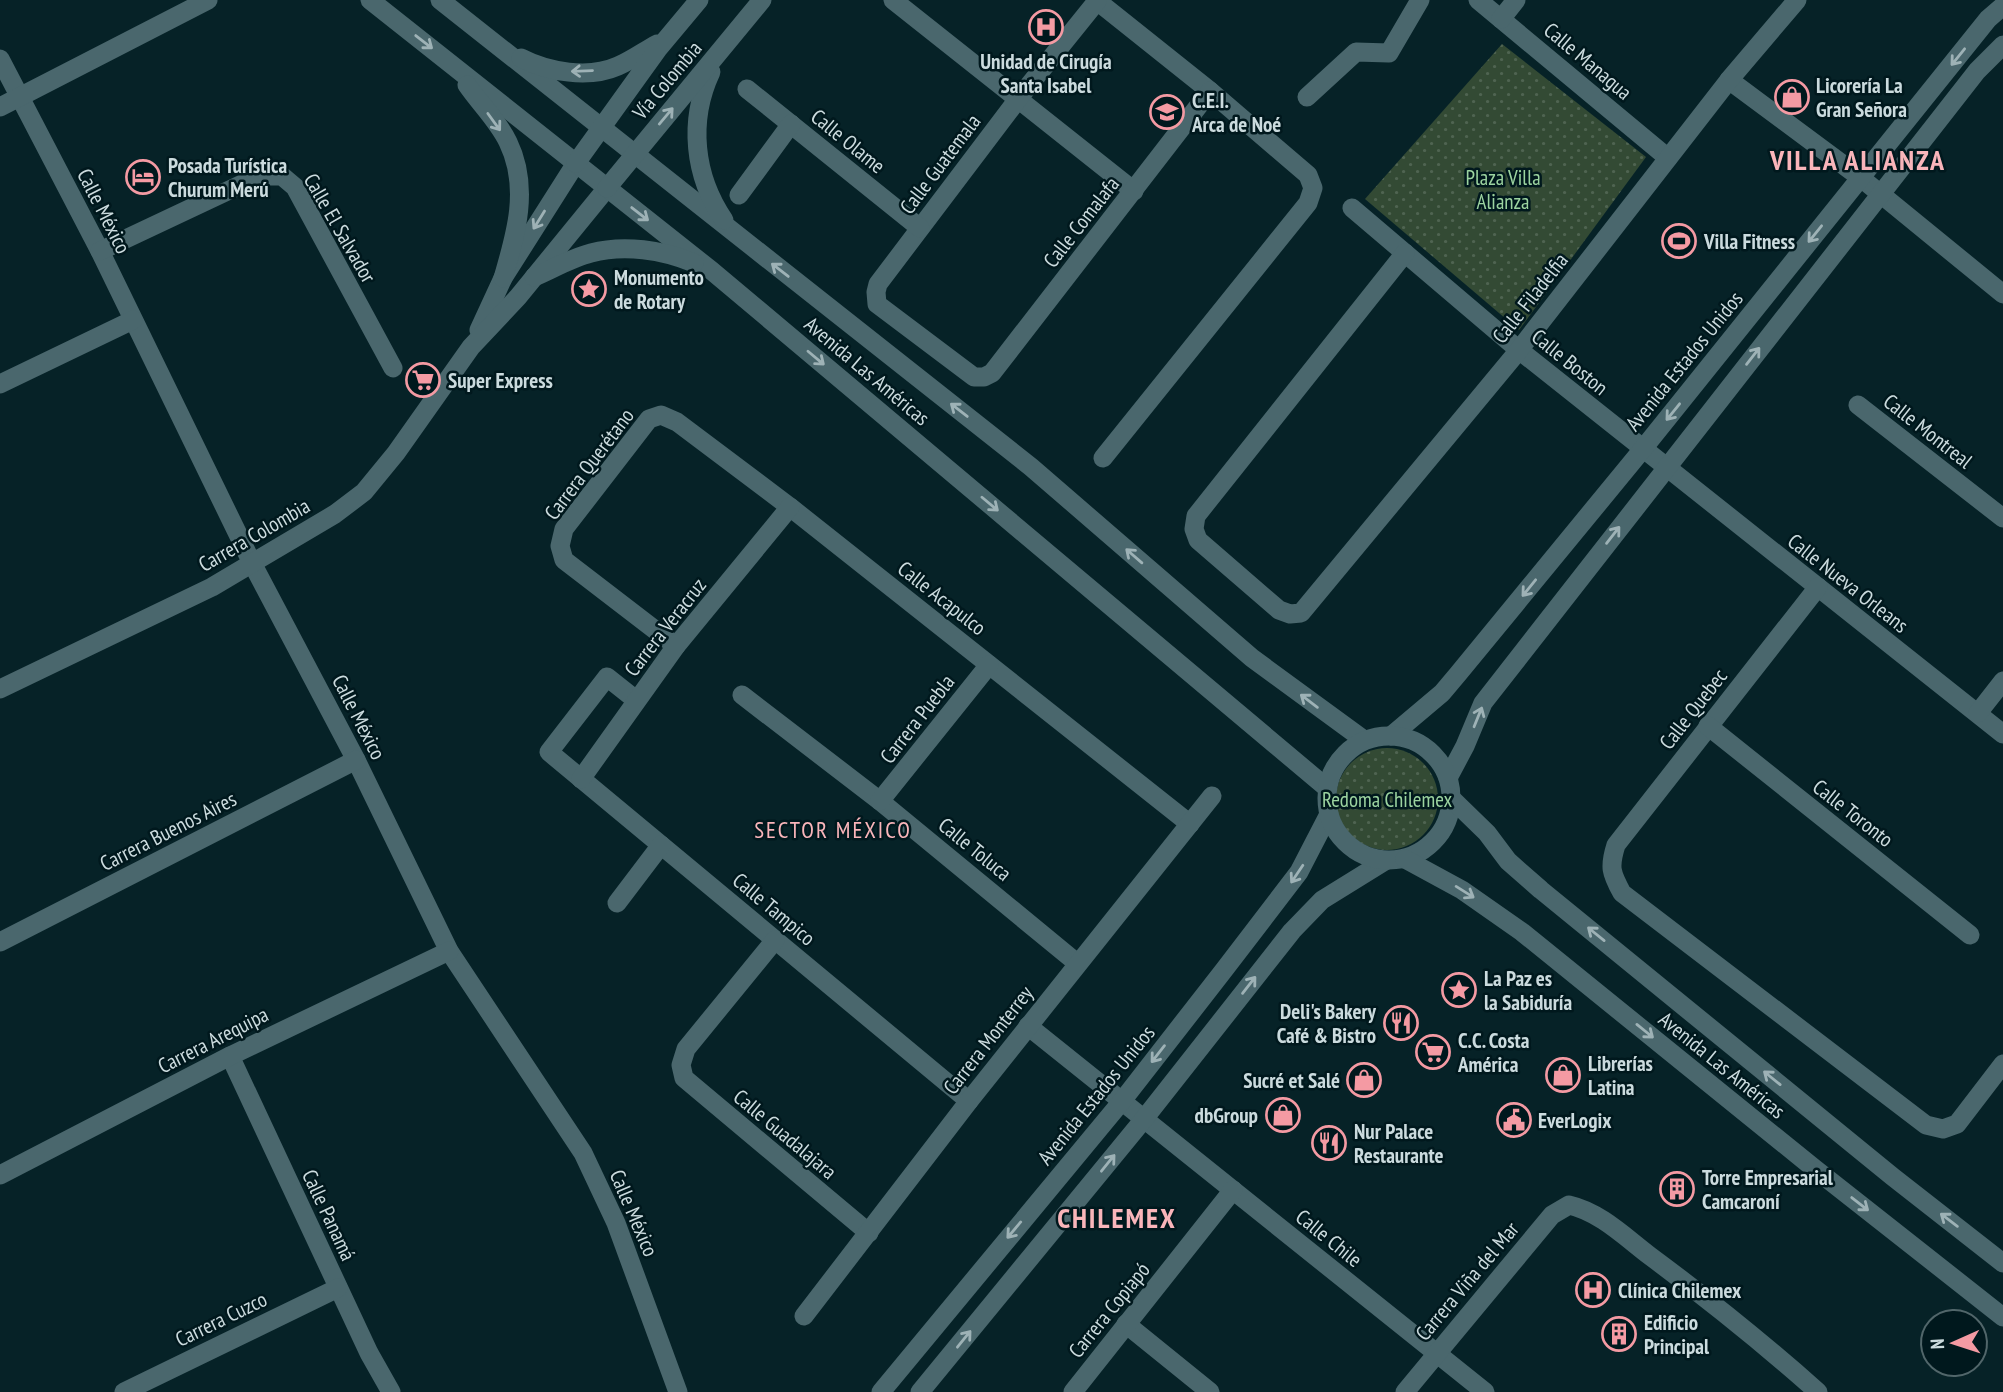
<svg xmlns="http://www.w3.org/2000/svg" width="2003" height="1392" font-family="'PT Sans Narrow',sans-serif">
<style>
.green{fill:url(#green-dots)}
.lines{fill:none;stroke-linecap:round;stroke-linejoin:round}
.minor{stroke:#4a676d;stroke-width:19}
.tertiary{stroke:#4a676d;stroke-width:19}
.secondary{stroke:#4a676d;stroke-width:19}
.oneway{stroke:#9eb2b6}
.labels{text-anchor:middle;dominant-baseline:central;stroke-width:5;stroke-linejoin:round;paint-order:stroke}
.poi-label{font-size:21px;font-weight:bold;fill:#cbdbde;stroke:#00181d;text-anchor:start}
.street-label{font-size:21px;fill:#cbdbde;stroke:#00181d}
.park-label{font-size:21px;fill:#9cd4a0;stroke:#00181d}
.neighbourhood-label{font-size:23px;letter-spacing:2px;fill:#f9b5ba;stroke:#00181d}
.district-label{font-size:28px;font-weight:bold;letter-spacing:2px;fill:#f9b5ba;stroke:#00181d}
</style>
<defs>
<pattern id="green-dots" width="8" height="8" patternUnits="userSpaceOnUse" patternTransform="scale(1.75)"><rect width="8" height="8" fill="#334a34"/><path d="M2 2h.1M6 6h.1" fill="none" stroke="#4f6451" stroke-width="1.8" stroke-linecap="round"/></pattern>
</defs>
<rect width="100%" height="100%" fill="#062227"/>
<g class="green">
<path d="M1502 44 1646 157 1519 330 1365 199Z"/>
<circle cx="1387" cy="799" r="51"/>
</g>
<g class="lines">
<g class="minor">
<path d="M893 0 1134 191"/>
<path d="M1096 0 1210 91 1308 175 1313 188 1308 203 1103 458"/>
<path d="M1478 0 1668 158"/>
<path d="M1097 1 1018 99 878 284 876 292 877 304 974 377H984L992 373 1210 91"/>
<path d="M1501 19 1516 0"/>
<path d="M0 59 100 251 252 563 356 760 449 951 583 1153 616 1223 678 1392"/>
<path d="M1729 80 1861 178 2003 294"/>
<path d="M747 89 920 228"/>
<path d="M1307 97 1356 52 1389 53 1420 0"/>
<path d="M0 107 208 0"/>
<path d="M739 195 791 124"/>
<path d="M1352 208 1519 350 2003 734"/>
<path d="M100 251 259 176H282L295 187 393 368"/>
<path d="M1405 253 1196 516 1194 529 1198 540 1279 610 1290 614 1301 613 1519 350 1729 80 1797 0"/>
<path d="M479 330 503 278 576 163"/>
<path d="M0 384 133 320"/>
<path d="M1858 405 2003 518"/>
<path d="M1818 587 1616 845C1609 867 1611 873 1622 893L1926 1125 1943 1129 1957 1124 2003 1064"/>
<path d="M676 646 564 560 560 546 564 529 649 419 661 415 677 422 790 507 1190 824"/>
<path d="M0 689 212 587 335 514 364 492 396 453 471 347 518 297 607 188"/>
<path d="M742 695 880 801 1077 963"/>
<path d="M636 700 607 677 549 752 969 1101"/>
<path d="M1978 713 2003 681"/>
<path d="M1708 726 1970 935"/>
<path d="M1391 736 1442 693 1458 674 1642 450 1988 19 2003 6"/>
<path d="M1448 778 1465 746 1483 703 1977 71 2003 45"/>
<path d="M581 779 676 646 790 507"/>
<path d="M880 801 989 665"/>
<path d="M617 903 661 845"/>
<path d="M775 940 686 1049 681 1065 684 1078 869 1233"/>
<path d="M0 942 356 760"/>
<path d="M1028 1026 1485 1392"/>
<path d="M230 1056 369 1353 391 1392"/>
<path d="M0 1175 230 1056 449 951"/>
<path d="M804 1316 969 1101 1212 796"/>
<path d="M1126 1324 1210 1392"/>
<path d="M124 1392 338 1288"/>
<path d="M1073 1392 1233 1190"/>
<path d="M1405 1392 1552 1215 1569 1205C1600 1212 1625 1237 1650 1256 1708 1299 1764 1344 1818 1392"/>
</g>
<g class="tertiary">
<path d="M881 1392 1122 1101 1224 970 1299 872 1329 814"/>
<path d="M920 1392 1144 1119 1292 931 1322 900 1385 861"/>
</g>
<g class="secondary">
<path d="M370 0 712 271 1327 788"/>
<path d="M440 0 1031 467 1252 658 1364 740"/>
<path d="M521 58C548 72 589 79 618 66 632 60 644 51 657 44"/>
<path d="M711 72C688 121 694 176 724 220"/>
<path d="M467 85C480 104 498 121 508 142 530 187 516 234 503 278"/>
<path d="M576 163 658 49 699 0"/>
<path d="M607 188 762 0"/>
<path d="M534 277C553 269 571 258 591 253 624 244 663 250 694 263"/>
<circle cx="1389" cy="798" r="62"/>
<path d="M1451 798 1487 833 1508 861 1541 890 1893 1177 2003 1263"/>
<path d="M1405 859 1462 890 1522 932 1815 1169 2003 1317"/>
</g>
</g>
<defs><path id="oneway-shaft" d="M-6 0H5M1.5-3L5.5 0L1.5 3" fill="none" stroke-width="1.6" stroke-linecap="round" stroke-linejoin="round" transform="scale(1.75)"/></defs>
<g class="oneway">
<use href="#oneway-shaft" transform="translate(424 42) rotate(38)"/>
<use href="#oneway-shaft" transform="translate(1958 57) rotate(129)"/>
<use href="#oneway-shaft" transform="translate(582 71) rotate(178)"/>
<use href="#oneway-shaft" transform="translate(666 116) rotate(-50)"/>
<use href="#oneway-shaft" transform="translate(494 122) rotate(54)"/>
<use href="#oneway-shaft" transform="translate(640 214) rotate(38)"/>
<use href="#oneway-shaft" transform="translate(539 220) rotate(122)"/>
<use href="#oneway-shaft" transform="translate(1815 234) rotate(129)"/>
<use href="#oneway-shaft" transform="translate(780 270) rotate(-142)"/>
<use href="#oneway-shaft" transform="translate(1753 356) rotate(-52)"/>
<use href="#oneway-shaft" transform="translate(816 358) rotate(40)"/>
<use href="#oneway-shaft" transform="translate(959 410) rotate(-142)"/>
<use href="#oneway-shaft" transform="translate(1673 412) rotate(129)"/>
<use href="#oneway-shaft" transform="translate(990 504) rotate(40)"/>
<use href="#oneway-shaft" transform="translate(1613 535) rotate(-52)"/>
<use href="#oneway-shaft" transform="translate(1134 556) rotate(-139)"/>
<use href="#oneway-shaft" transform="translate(1529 588) rotate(129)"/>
<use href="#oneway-shaft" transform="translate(1309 701) rotate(-143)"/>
<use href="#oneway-shaft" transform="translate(1478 717) rotate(-68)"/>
<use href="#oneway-shaft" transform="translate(1297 874) rotate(124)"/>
<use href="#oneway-shaft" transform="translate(1465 892) rotate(32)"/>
<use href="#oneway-shaft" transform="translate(1596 934) rotate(-141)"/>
<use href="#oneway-shaft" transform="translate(1249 985) rotate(-52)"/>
<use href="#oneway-shaft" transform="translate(1645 1031) rotate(39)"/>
<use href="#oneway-shaft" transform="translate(1158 1054) rotate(128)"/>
<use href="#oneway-shaft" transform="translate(1772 1078) rotate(-141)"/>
<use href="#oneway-shaft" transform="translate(1108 1163) rotate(-51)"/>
<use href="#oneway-shaft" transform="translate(1860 1204) rotate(38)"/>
<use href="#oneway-shaft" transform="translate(1949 1220) rotate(-143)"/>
<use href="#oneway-shaft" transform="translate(1014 1230) rotate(130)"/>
<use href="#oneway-shaft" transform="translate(964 1339) rotate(-51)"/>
</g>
<defs>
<g id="hospital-ring" transform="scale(1.75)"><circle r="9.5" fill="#00181d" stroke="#f49aa3" stroke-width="1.5"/><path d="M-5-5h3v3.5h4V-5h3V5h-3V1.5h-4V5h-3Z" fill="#f49aa3"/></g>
<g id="shop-ring" transform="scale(1.75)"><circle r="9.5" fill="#00181d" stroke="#f49aa3" stroke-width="1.5"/><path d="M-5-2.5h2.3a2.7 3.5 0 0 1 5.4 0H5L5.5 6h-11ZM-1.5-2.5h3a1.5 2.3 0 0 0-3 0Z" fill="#f49aa3"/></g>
<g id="school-ring" transform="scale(1.75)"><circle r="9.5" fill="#00181d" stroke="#f49aa3" stroke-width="1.5"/><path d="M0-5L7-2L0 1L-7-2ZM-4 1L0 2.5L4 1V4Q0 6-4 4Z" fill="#f49aa3"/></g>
<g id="hotel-ring" transform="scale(1.75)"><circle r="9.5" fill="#00181d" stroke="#f49aa3" stroke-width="1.5"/><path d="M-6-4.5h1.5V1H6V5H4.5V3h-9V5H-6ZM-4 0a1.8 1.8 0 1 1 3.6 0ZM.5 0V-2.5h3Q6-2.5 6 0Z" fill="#f49aa3"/></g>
<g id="stadium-ring" transform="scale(1.75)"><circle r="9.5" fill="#00181d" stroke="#f49aa3" stroke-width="1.5"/><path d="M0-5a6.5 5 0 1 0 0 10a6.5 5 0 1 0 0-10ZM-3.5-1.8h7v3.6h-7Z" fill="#f49aa3"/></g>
<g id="sight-ring" transform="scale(1.75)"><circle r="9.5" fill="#00181d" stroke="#f49aa3" stroke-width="1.5"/><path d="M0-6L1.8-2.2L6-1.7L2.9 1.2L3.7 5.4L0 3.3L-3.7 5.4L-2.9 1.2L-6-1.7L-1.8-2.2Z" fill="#f49aa3"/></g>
<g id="supermarket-ring" transform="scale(1.75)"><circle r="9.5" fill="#00181d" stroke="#f49aa3" stroke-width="1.5"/><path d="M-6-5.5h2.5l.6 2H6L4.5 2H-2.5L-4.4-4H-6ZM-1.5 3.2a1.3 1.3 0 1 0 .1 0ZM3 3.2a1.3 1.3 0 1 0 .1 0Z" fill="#f49aa3"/></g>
<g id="restaurant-ring" transform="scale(1.75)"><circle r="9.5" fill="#00181d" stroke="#f49aa3" stroke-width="1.5"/><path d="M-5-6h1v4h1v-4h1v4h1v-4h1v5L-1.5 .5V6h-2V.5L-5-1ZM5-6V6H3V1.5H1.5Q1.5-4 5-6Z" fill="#f49aa3"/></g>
<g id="civic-ring" transform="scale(1.75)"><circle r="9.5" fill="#00181d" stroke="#f49aa3" stroke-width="1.5"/><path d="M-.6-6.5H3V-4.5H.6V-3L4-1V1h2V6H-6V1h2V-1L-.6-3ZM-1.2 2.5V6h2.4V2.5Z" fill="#f49aa3"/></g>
<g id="building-ring" transform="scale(1.75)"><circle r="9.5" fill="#00181d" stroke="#f49aa3" stroke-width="1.5"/><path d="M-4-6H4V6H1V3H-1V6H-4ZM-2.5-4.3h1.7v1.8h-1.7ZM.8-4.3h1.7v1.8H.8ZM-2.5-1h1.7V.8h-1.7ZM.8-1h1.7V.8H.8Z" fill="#f49aa3"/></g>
</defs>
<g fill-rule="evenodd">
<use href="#hospital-ring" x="1046" y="27"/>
<use href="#shop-ring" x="1792" y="97"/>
<use href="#school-ring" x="1167" y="112"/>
<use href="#hotel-ring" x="143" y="177"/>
<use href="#stadium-ring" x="1679" y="241"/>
<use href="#sight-ring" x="589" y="289"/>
<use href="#supermarket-ring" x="423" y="380"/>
<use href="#sight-ring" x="1459" y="990"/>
<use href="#restaurant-ring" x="1401" y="1023"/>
<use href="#supermarket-ring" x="1433" y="1052"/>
<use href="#shop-ring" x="1563" y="1075"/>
<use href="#shop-ring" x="1364" y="1080"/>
<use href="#shop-ring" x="1283" y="1115"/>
<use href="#civic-ring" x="1514" y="1120"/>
<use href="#restaurant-ring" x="1329" y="1143"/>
<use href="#building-ring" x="1677" y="1189"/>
<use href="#hospital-ring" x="1593" y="1290"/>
<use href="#building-ring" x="1619" y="1334"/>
</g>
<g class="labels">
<g class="poi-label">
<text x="1046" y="61" text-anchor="middle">Unidad de Cirugía<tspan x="1046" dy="24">Santa Isabel</tspan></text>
<text x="1816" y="85">Licorería La<tspan x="1816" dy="24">Gran Señora</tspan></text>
<text x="1192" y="100">C.E.I.<tspan x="1192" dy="24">Arca de Noé</tspan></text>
<text x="168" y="165">Posada Turística<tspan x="168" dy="24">Churum Merú</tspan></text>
<text x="1704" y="241">Villa Fitness</text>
<text x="614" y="277">Monumento<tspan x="614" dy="24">de Rotary</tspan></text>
<text x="448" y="380">Super Express</text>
<text x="1484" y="978">La Paz es<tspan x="1484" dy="24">la Sabiduría</tspan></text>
<text x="1376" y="1011" text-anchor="end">Deli's Bakery<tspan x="1376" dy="24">Café &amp; Bistro</tspan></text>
<text x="1458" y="1040">C.C. Costa<tspan x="1458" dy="24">América</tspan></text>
<text x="1588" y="1063">Librerías<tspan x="1588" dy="24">Latina</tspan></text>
<text x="1340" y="1080" text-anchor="end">Sucré et Salé</text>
<text x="1258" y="1115" text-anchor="end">dbGroup</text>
<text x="1538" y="1120">EverLogix</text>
<text x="1354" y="1131">Nur Palace<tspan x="1354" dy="24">Restaurante</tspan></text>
<text x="1702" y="1177">Torre Empresarial<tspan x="1702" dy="24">Camcaroní</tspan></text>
<text x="1618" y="1290">Clínica Chilemex</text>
<text x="1644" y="1322">Edificio<tspan x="1644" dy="24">Principal</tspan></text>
</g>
<g class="street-label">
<text transform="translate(1588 61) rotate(40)">Calle Managua</text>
<text transform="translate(667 80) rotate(-50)">Vía Colombia</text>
<text transform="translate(848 141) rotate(39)">Calle Olame</text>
<text transform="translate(940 164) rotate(-53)">Calle Guatemala</text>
<text transform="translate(104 211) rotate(63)">Calle México</text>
<text transform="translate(1081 222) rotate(-52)">Calle Comalafa</text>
<text transform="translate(340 228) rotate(60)">Calle El Salvador</text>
<text transform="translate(1530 298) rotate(-52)">Calle Filadelfia</text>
<text transform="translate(1684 361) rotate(-51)">Avenida Estados Unidos</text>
<text transform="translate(1570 362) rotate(39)">Calle Boston</text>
<text transform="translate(867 371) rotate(40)">Avenida Las Américas</text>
<text transform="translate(1928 431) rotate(38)">Calle Montreal</text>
<text transform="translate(589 464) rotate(-53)">Carrera Querétano</text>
<text transform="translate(254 535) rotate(-30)">Carrera Colombia</text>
<text transform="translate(1848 583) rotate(38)">Calle Nueva Orleans</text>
<text transform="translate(942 598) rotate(38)">Calle Acapulco</text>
<text transform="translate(665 627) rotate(-52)">Carrera Veracruz</text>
<text transform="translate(1693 709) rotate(-52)">Calle Quebec</text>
<text transform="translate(359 717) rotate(63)">Calle México</text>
<text transform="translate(917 719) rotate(-52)">Carrera Puebla</text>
<text transform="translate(1853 813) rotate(38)">Calle Toronto</text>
<text transform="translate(168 831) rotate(-27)">Carrera Buenos Aires</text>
<text transform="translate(975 849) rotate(39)">Calle Toluca</text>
<text transform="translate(774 909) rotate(40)">Calle Tampico</text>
<text transform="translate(213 1040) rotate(-27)">Carrera Arequipa</text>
<text transform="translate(988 1040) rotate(-52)">Carrera Monterrey</text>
<text transform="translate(1722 1065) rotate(39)">Avenida Las Américas</text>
<text transform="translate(1096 1095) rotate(-51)">Avenida Estados Unidos</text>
<text transform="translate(785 1134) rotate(40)">Calle Guadalajara</text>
<text transform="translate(634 1213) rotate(67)">Calle México</text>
<text transform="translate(329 1215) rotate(65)">Calle Panamá</text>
<text transform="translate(1329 1238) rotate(39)">Calle Chile</text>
<text transform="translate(1467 1281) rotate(-50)">Carrera Viña del Mar</text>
<text transform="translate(1109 1310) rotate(-51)">Carrera Copiapó</text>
<text transform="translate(221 1319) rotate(-26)">Carrera Cuzco</text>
</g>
<g class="park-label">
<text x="1503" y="177">Plaza Villa<tspan x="1503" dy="24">Alianza</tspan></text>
<text x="1387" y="799">Redoma Chilemex</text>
</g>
<g class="neighbourhood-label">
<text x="833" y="829">SECTOR MÉXICO</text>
</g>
<g class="district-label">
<text x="1858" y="159">VILLA ALIANZA</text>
<text x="1117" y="1217">CHILEMEX</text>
</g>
</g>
<g transform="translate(1954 1343) rotate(267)"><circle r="33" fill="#00181d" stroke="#51666a" stroke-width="2"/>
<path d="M0-5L12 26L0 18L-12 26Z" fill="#f49aa3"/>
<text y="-10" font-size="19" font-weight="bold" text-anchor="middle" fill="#cbdbde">N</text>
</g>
</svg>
